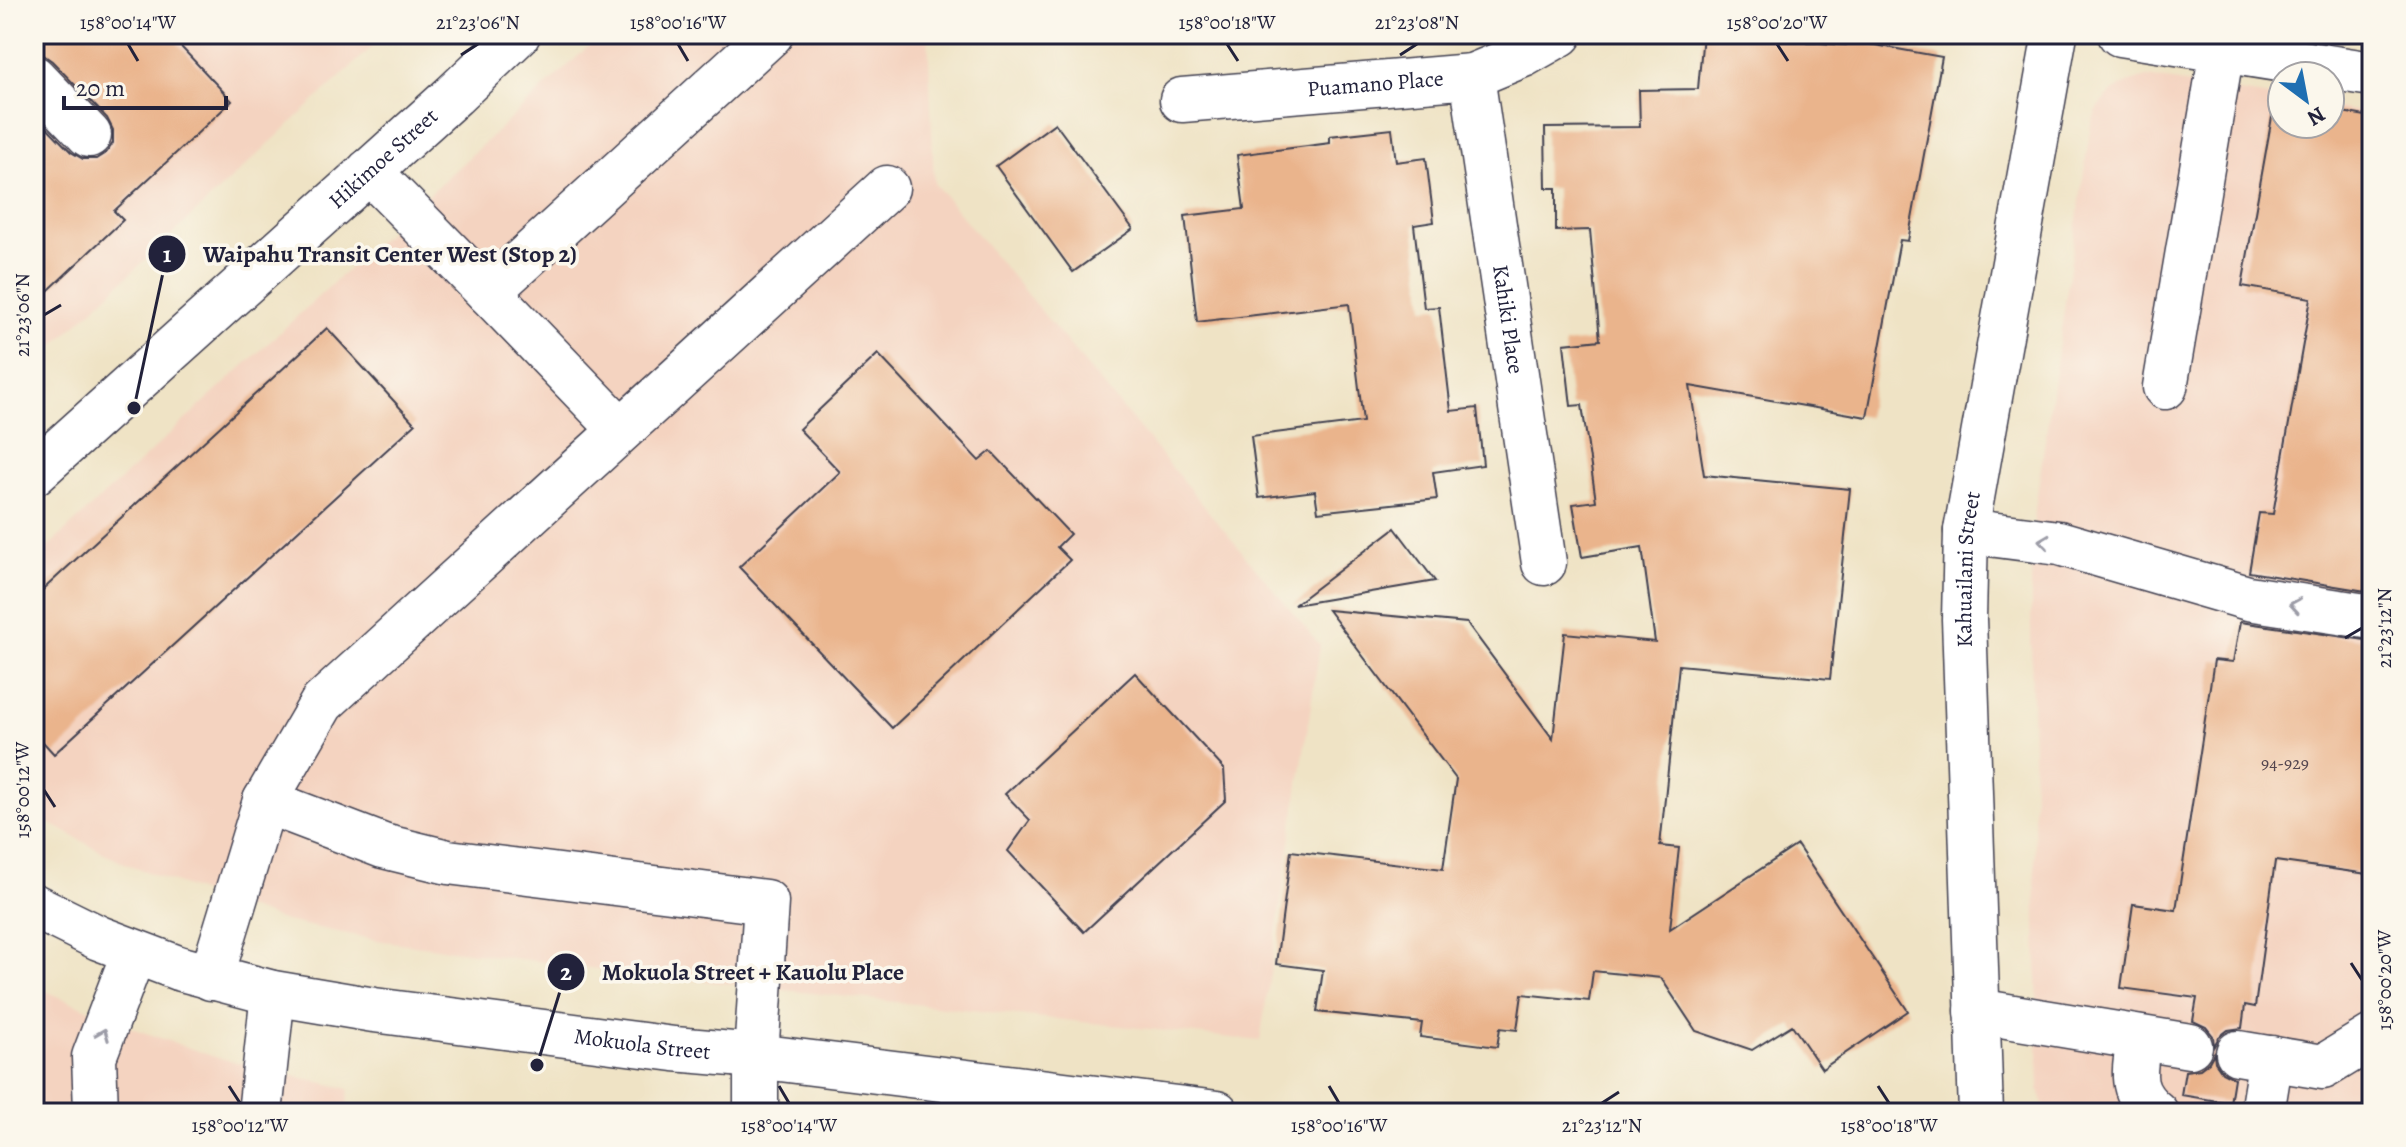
<svg xmlns="http://www.w3.org/2000/svg" width="2406" height="1147" font-family="Alegreya,serif">
<style>
.built{fill:#f4d3c0}
.building{fill:#eab48c}
.lines{fill:none;stroke-linecap:round;stroke-linejoin:round}
.minor-casing{stroke:#413f50;stroke-width:47}
.minor{stroke:#fff;stroke-width:44}
.oneway{stroke:#9c9ca7}
.ticks{fill:none;stroke:#22223b;stroke-width:3}
.labels{text-anchor:middle;dominant-baseline:central;stroke-width:7;stroke-linejoin:round;paint-order:stroke}
.number-label{font-size:18px;fill:#54464f}
.street-label{font-size:22px;fill:#22223b;stroke:#fbf7ec}
.leader{fill:none;stroke:#22223b;stroke-width:3}
.callout-dot{fill:#22223b;stroke:#fbf7ec;stroke-width:3}
.mark-label{font-size:24px;text-anchor:middle;font-weight:bold;fill:#fff}
.callout-label{font-size:24px;text-anchor:middle;font-weight:bold;fill:#22223b;stroke:#fbf7ec;stroke-width:7;stroke-linejoin:round;paint-order:stroke}
.neatline{fill:none;stroke:#22223b;stroke-width:3}
.ticks-label{font-size:20px;text-anchor:middle;fill:#22223b}
</style>
<rect width="100%" height="100%" fill="#fbf7ec"/>
<filter id="ink" filterUnits="userSpaceOnUse"><feTurbulence type="fractalNoise" baseFrequency=".0125" numOctaves="2"/><feDisplacementMap in="SourceGraphic" scale="16" xChannelSelector="R" yChannelSelector="G"/><feConvolveMatrix kernelMatrix="1 2 1 2 8 2 1 2 1" color-interpolation-filters="sRGB"/></filter>
<filter id="wash" filterUnits="userSpaceOnUse"><feTurbulence type="fractalNoise" baseFrequency=".006" numOctaves="4" result="noise"/><feDisplacementMap in="SourceGraphic" scale="32" xChannelSelector="R" yChannelSelector="G"/><feGaussianBlur stdDeviation="1.8" result="paint"/><feColorMatrix in="noise" values="0 0 0 0 0 0 0 0 0 0 0 0 0 0 0 0 0 1.4 0 .05"/><feComposite in="paint" operator="in"/></filter>
<g filter="url(#wash)">
<rect width="100%" height="100%" fill="#efe3c5"/>
<g class="built">
<path d="M34 34H386L34 364Z"/>
<path d="M602 34H928L934 183 1320 645 1260 1041 636 974 376 940 285 921 200 892 119 861 34 815V560Z"/>
<path d="M2147 77 2282 99V124H2330V107L2372 114V1113H2047L2039 1090 2031 641V581L2035 509 2091 124 2098 107 2111 93 2127 83Z"/>
<path d="M34 986 137 1030 215 1057 349 1089 346 1113H34Z"/>
</g>
<g id="blocks">
<g class="building">
<path d="M34 34H169L232 101 114 211 123 220 34 304V114L71 152 83 159H96L107 152 113 143V130L107 118 52 61 42 54H34Z"/>
<path d="M1703 34 1846 45 1847 40 1942 57 1908 241 1900 240 1867 417 1690 386 1704 475 1850 489 1830 679 1679 665 1660 846 1679 848 1670 929 1797 845 1908 1011 1822 1069 1792 1025 1752 1050 1696 1031 1661 978 1593 971 1589 1001 1522 994 1517 1030 1500 1028 1497 1047 1420 1037 1422 1023 1317 1012 1323 970 1276 964 1291 851 1443 869 1456 779 1328 610 1467 623 1553 739 1565 633 1655 642 1642 547 1582 557 1573 504 1596 501 1582 405 1571 406 1564 344 1600 340 1590 230 1556 231V188H1546L1545 128 1640 127 1639 90 1698 89Z"/>
<path d="M2275 100 2282 102V124H2330V110L2372 117V592L2249 572 2259 513 2273 514 2311 298 2242 286Z"/>
<path d="M1055 123 1133 229 1073 272 996 166Z"/>
<path d="M1392 129 1396 162 1426 158 1434 222 1414 225 1424 308 1439 307 1451 411 1477 408 1483 465 1433 472 1437 499 1318 512 1315 491 1259 498 1251 436 1363 422 1349 304 1197 322 1185 216 1244 209 1237 155 1330 143V136Z"/>
<path d="M327 328 415 424 54 754 34 732V598Z"/>
<path d="M878 354 979 461 991 451 1070 534 1057 547 1070 560 892 728 739 567 840 472 799 429Z"/>
<path d="M1395 528 1435 581 1294 605Z"/>
<path d="M2240 622 2372 641V844L2368 874 2275 861 2255 1007 2245 1005 2242 1028 2228 1030 2219 1037 2214 1046 2213 1036 2206 1027 2193 1021 2197 998 2121 988 2133 904 2176 910 2214 660 2233 662Z"/>
<path d="M1135 673 1224 769 1226 800 1084 932 1008 851 1030 820 1005 794Z"/>
<path d="M2214 1053 2215 1062 2222 1072 2234 1078 2230 1103 2181 1095 2185 1071 2200 1069 2209 1062Z"/>
</g>
</g>
</g>
<g filter="url(#ink)">
<use href="#blocks" fill-opacity="0" stroke="#413f50" stroke-width="2"/>
<g class="lines">
<g class="minor-casing">
<g id="minor">
<path d="M2120 34 2372 74"/>
<path id="s1" d="M1472 76 1544 563"/>
<path d="M34 78 89 135"/>
<path id="s2" d="M1182 100 1472 76 1523 55 1560 34"/>
<path d="M369 171 488 292 771 34"/>
<path d="M488 292 621 430"/>
<path d="M2165 387 2222 50"/>
<path id="s3" d="M34 473 454 95 518 34"/>
<path d="M1966 531 2059 543 2248 598 2372 617"/>
<path d="M265 801 383 846 448 862 766 902 756 1056V1113"/>
<path id="s4" d="M34 906 99 938 178 968 273 993 374 1010 674 1049 756 1056 1217 1113"/>
<path d="M211 978 265 801 322 703 887 188"/>
<path d="M1977 1011 2190 1046"/>
<path d="M2139 1038C2135 1070 2127 1090 2156 1113"/>
<path d="M2238 1053 2323 1067 2372 1037"/>
<path d="M96 1110 94 1057 134 952"/>
<path d="M260 1113 273 993"/>
<path id="s5" d="M1981 1113 1964 619 1966 531 2055 34"/>
<path d="M2262 1113 2271 1058"/>
</g>
</g>
<use href="#minor" class="minor"/>
</g>
<defs><path id="oneway-chevron" d="M-2-3.5L2.5 0L-2 3.5" fill="none" stroke-width="1.6" stroke-linecap="round" stroke-linejoin="round" transform="scale(2)"/></defs>
<g class="oneway">
<use href="#oneway-chevron" transform="translate(2044 541) rotate(-173)"/>
<use href="#oneway-chevron" transform="translate(2295 605) rotate(-171)"/>
<use href="#oneway-chevron" transform="translate(103 1034) rotate(-69)"/>
</g>
</g>
<path class="ticks" d="M128 44 138 61M678 44 688 61M1227 44 1238 61M1777 44 1788 61M461 55 478 44M1400 55 1417 44M44 315 61 305M2345 638 2362 628M44 790 55 807M2351 963 2362 980M229 1086 240 1103M779 1086 789 1103M1329 1086 1339 1103M1878 1086 1889 1103M1602 1103 1619 1092"/>
<g class="labels">
<g class="number-label">
<text x="2285" y="763">94-929</text>
</g>
<g class="street-label">
<text stroke="none"><textPath href="#s2" startOffset="194">Puamano Place</textPath></text>
<text stroke="none"><textPath href="#s3" startOffset="470">Hikimoe Street</textPath></text>
<text stroke="none"><textPath href="#s1" startOffset="246">Kahiki Place</textPath></text>
<text stroke="none"><textPath href="#s5" startOffset="544">Kahuailani Street</textPath></text>
<text stroke="none"><textPath href="#s4" startOffset="628">Mokuola Street</textPath></text>
</g>
</g>
<path class="leader" d="M134 408L167 254M537 1065L566 972"/>
<g class="callout-dot">
<circle cx="134" cy="408" r="8"/>
<circle cx="537" cy="1065" r="8"/>
<circle cx="167" cy="254" r="20"/>
<circle cx="566" cy="972" r="20"/>
</g>
<g class="mark-label">
<text x="167" y="262">1</text>
<text x="566" y="980">2</text>
</g>
<g class="callout-label">
<text x="390" y="262">Waipahu Transit Center West (Stop 2)</text>
<text x="753" y="980">Mokuola Street + Kauolu Place</text>
</g>
<rect width="2406" height="1147" fill="none" stroke="#fbf7ec" stroke-width="88"/>
<g transform="translate(2306 100) rotate(148)"><circle r="38" fill="#fbf7ec" stroke="#a4a2a5" stroke-width="2"/>
<path d="M0-6L14 30L0 20L-14 30Z" fill="#1f6fb2"/>
<text y="-12" font-size="22" font-weight="bold" text-anchor="middle" fill="#22223b">N</text>
</g>
<path d="M64 96v12h162v-12" fill="none" stroke="#22223b" stroke-width="4"/>
<text x="76" y="96" font-size="24" fill="#22223b" stroke="#fbf7ec" stroke-width="6" paint-order="stroke">20 m</text>
<rect x="44" y="44" width="2318" height="1059" class="neatline"/>
<g class="ticks-label">
<text x="128" y="29">158°00'14"W</text>
<text x="478" y="29">21°23'06"N</text>
<text x="678" y="29">158°00'16"W</text>
<text x="1227" y="29">158°00'18"W</text>
<text x="1417" y="29">21°23'08"N</text>
<text x="1777" y="29">158°00'20"W</text>
<text transform="translate(22 315) rotate(-90)" y="7">21°23'06"N</text>
<text transform="translate(2384 628) rotate(-90)" y="7">21°23'12"N</text>
<text transform="translate(22 790) rotate(-90)" y="7">158°00'12"W</text>
<text transform="translate(2384 980) rotate(-90)" y="7">158°00'20"W</text>
<text x="240" y="1132">158°00'12"W</text>
<text x="789" y="1132">158°00'14"W</text>
<text x="1339" y="1132">158°00'16"W</text>
<text x="1602" y="1132">21°23'12"N</text>
<text x="1889" y="1132">158°00'18"W</text>
</g>
</svg>
